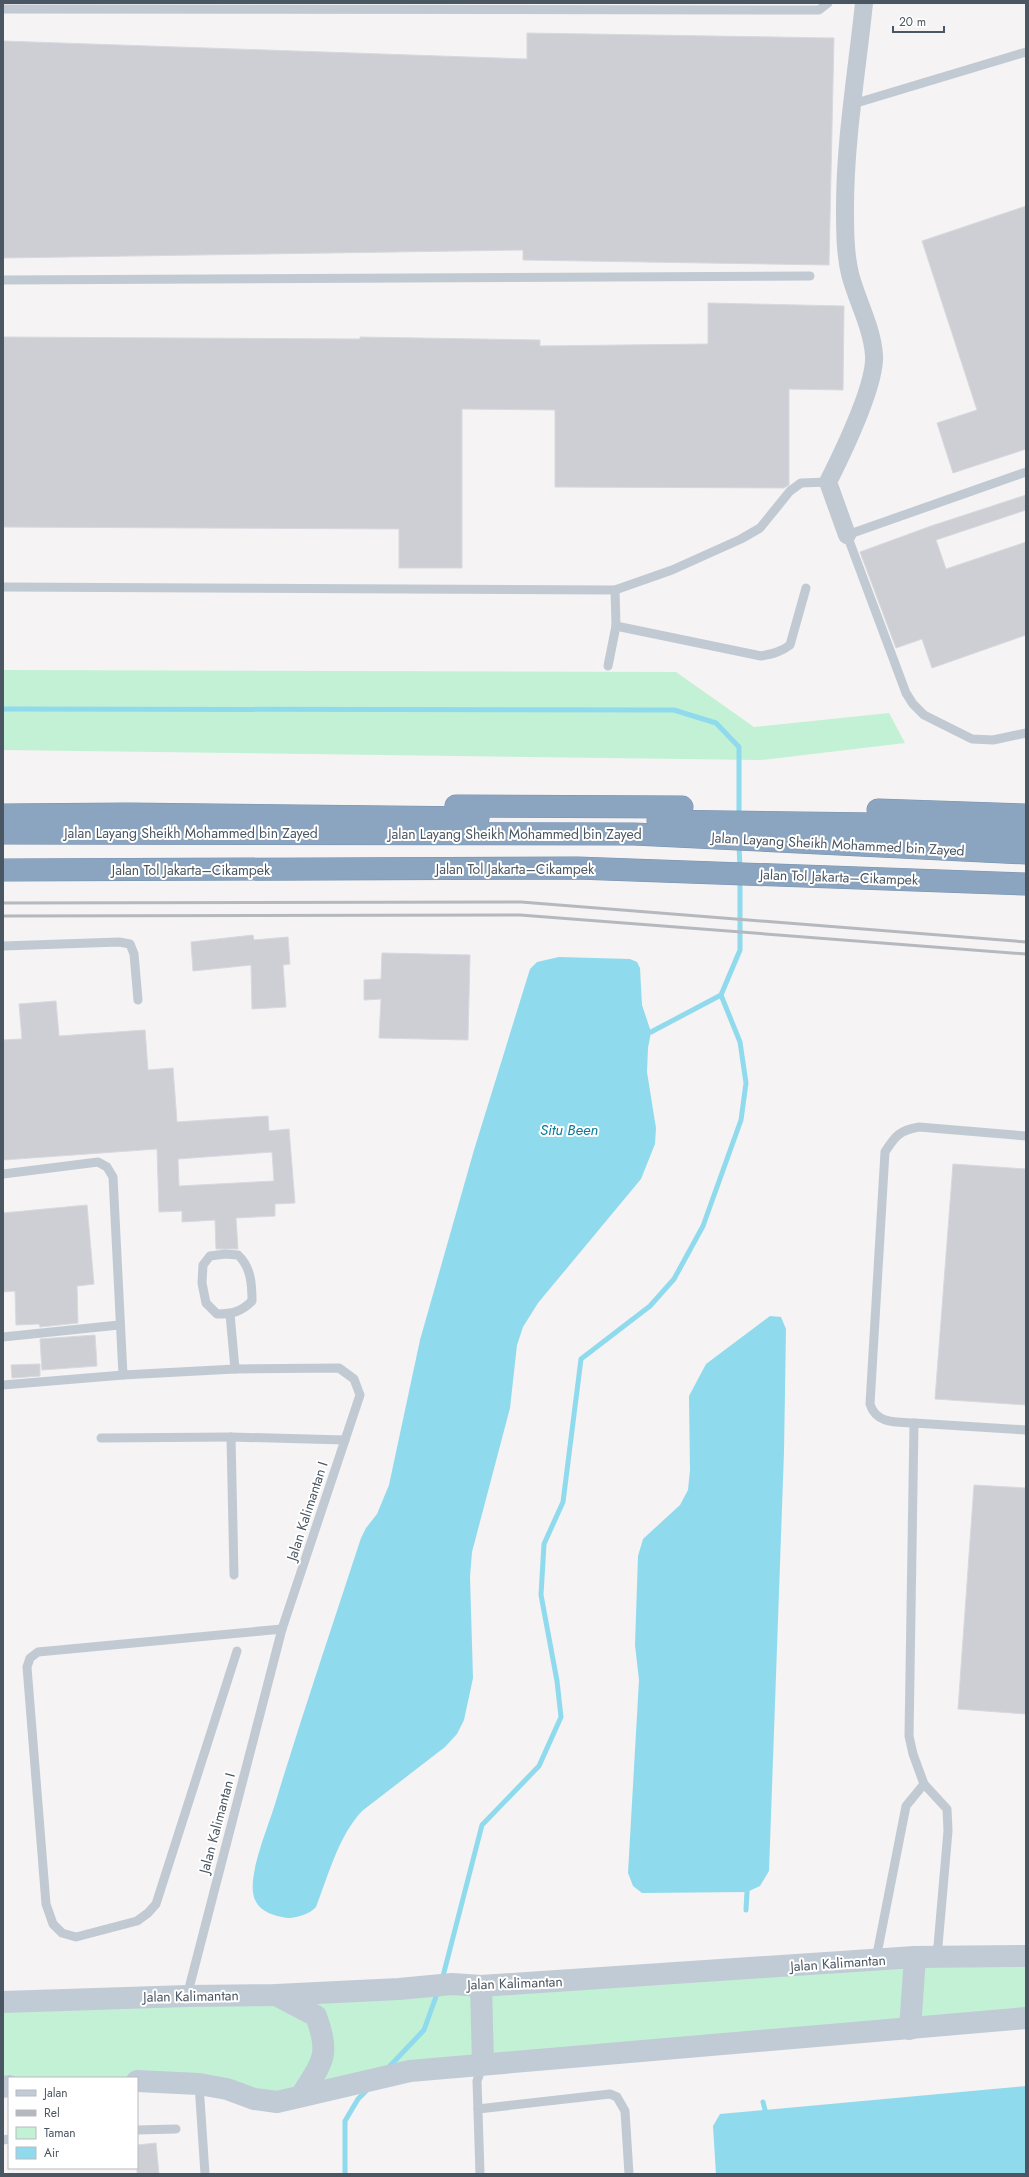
<svg xmlns="http://www.w3.org/2000/svg" width="1029" height="2177" font-family="Jost,sans-serif">
<style>
.green{fill:#c3f1d5}
.water{fill:#90daee}
.lines{fill:none;stroke-linecap:round;stroke-linejoin:round}
.stream{stroke:#90daee;stroke-width:5}
.building{fill:#cdcfd5;stroke:#d7d9de;fill-rule:evenodd}
.highway-casing{stroke:#7690ad;stroke-width:23}
.lane{stroke:#c1cad2;stroke-width:9}
.street{stroke:#c1cad2;stroke-width:18}
.secondary{stroke:#c1cbd6;stroke-width:22}
.highway{stroke:#8ba5c1;stroke-width:22}
.rail{stroke:#b5b8bd;stroke-width:3}
.labels{text-anchor:middle;dominant-baseline:central;stroke-width:4;stroke-linejoin:round;paint-order:stroke}
.street-label{font-size:14px;fill:#4a5661;stroke:#fff}
.water-label{font-size:15px;font-style:italic;fill:#0c7c9b;stroke:#fff}
</style>
<rect width="100%" height="100%" fill="#f5f3f3"/>
<g class="green">
<path d="M3 670 676 672 754 727 889 713 905 743 761 760 3 750Z"/>
<path d="M1026 1956V2018L483 2064 301 2096 137 2078H9L3 2087V2007Z"/>
</g>
<g class="water">
<path d="M559 957 630 959 637 962 640 968 642 1005 651 1032 648 1048 647 1072 656 1128 655 1144 641 1179 538 1303 523 1327 517 1345 510 1408 472 1552 470 1577 473 1678 464 1720 457 1734 445 1747 362 1811C338 1837 329 1874 316 1907 309 1915 292 1920 282 1917 268 1914 255 1909 253 1892 250 1870 268 1827 275 1804 302 1715 332 1627 361 1538L366 1528 377 1514 389 1485 420 1340 474 1150 530 969 537 962Z"/>
<path d="M770 1316 781 1317 786 1329 784 1452 769 1871 760 1886 747 1892 642 1893 633 1886 628 1873 639 1680 635 1645 638 1556 643 1539 680 1505 688 1490 690 1470 689 1396 706 1364Z"/>
<path d="M1026 2086V2174H716L713 2126 720 2114Z"/>
</g>
<g class="lines">
<g class="stream">
<path d="M3 709 674 710 716 723 739 747V818"/>
<path d="M739 844 740 870"/>
<path d="M651 1032 721 995"/>
<path d="M746 1910 747 1892"/>
<path d="M442 1980 482 1825 539 1766 561 1717 557 1681 541 1595 544 1544 563 1502 581 1359 650 1306 674 1279 703 1226 741 1120 746 1083 740 1042 721 995 740 950V880"/>
<path d="M388 2068 424 2030 438 1991"/>
<path d="M763 2102 765 2110"/>
<path d="M345 2174V2121L358 2099 368 2089"/>
</g>
</g>
<g class="building">
<path d="M527 33 834 38 829 265 523 260V250L3 258V41L527 59Z"/>
<path d="M1026 206V449L953 473 937 423 977 410 922 241Z"/>
<path d="M708 303 844 306 843 390 789 389V485L784 488 555 487V410L462 409V568H399V529L3 527V337L360 339V337L540 340V346L708 344Z"/>
<path d="M1026 495V510L936 540 946 569 1026 542V635L932 668 922 639 896 648 860 552 931 526Z"/>
<path d="M253 935 254 940 288 937 290 964 283 965 286 1007 252 1009 251 965 193 971 191 942Z"/>
<path d="M382 953 470 955 468 1040 379 1038 381 999 364 1000V980L381 979Z"/>
<path d="M56 1001 59 1036 145 1030 148 1070 173 1068 177 1122 268 1116 269 1131 289 1129 295 1203 275 1204V1216L236 1218 238 1249H216L215 1220 182 1222V1211L159 1212 157 1149 3 1160V1040L22 1039 19 1004ZM272 1152 274 1181 179 1186 178 1159Z"/>
<path d="M953 1164 1026 1169V1405L935 1399Z"/>
<path d="M87 1205 94 1284 77 1286 78 1323 40 1327 39 1324 16 1325 15 1291 3 1292V1213Z"/>
<path d="M95 1335 97 1366 42 1370 40 1339Z"/>
<path d="M40 1364V1376L12 1378 11 1365Z"/>
<path d="M974 1485 1026 1488V1714L958 1709Z"/>
<path d="M156 2143 159 2174H137V2145Z"/>
</g>
<g class="lines">
<g class="highway-casing">
<g id="highway">
<path d="M456 806 682 807"/>
<path d="M878 810 1026 815"/>
<path d="M3 815 128 814 478 818"/>
<path d="M658 821 876 824 1026 834"/>
<path d="M3 833 634 834 1026 853"/>
<path d="M3 870 577 868 1026 884"/>
</g>
</g>
<g class="lane">
<path d="M3 9 819 10 828 3"/>
<path d="M853 104 1026 52"/>
<path d="M3 280 810 276"/>
<path d="M1026 472 847 535 906 693 913 704 924 715 972 739 993 740 1026 733"/>
<path d="M3 587 615 590 672 570 741 539 760 528 790 491 801 483 828 482"/>
<path d="M616 626 761 656C772 654 781 652 790 645L806 588"/>
<path d="M608 666 616 626 615 590"/>
<path d="M3 946 119 942 130 944 134 954 138 1000"/>
<path d="M3 1174 98 1162 107 1167 113 1177 123 1375"/>
<path d="M225 1254 238 1255C251 1267 252 1284 252 1301 241 1312 232 1314 217 1314L206 1303 202 1283 203 1265 210 1256Z"/>
<path d="M230 1314 235 1369"/>
<path d="M3 1337 119 1325"/>
<path d="M3 1385 123 1375 235 1369 339 1368 354 1379 360 1395 282 1629 187 1996"/>
<path d="M914 1423 1026 1430"/>
<path d="M101 1438 231 1437"/>
<path d="M234 1575 231 1437 345 1440"/>
<path d="M237 1651 156 1904 148 1913 137 1921 76 1937 62 1933 53 1924 46 1904 27 1667 30 1658 38 1652 282 1629"/>
<path d="M924 1784 913 1754 909 1736 914 1423C896 1422 876 1424 870 1404L885 1152C895 1136 900 1130 919 1127L1026 1136"/>
<path d="M876 1959 906 1806 924 1784 947 1809 948 1831 937 1957"/>
<path d="M199 2084 205 2174"/>
<path d="M478 2109 610 2094 617 2097 625 2111 629 2174"/>
<path d="M137 2130 176 2129"/>
<path d="M3 2140 9 2139"/>
<path d="M480 2174 477 2081 483 2064"/>
</g>
<path class="street" d="M847 535 828 482C842 454 876 385 874 355 872 327 857 301 850 274 845 253 845 229 845 208 845 140 857 71 864 3"/>
<g class="secondary">
<path d="M481 1986 483 2064"/>
<path d="M276 1995 316 2016C331 2056 322 2062 301 2096"/>
<path d="M3 2002 187 1996 276 1995 399 1989 452 1984 481 1986 915 1957 1026 1956"/>
<path d="M910 2029 915 1957"/>
<path d="M137 2081 199 2084 227 2089 254 2099 277 2102 410 2071 1026 2018"/>
<path d="M3 2087 9 2086"/>
</g>
<use href="#highway" class="highway"/>
<g class="rail">
<path d="M3 903 521 902 1026 942"/>
<path d="M3 916 520 915 1026 954"/>
</g>
</g>
<g class="labels">
<g class="street-label">
<text x="191" y="833">Jalan Layang Sheikh Mohammed bin Zayed</text>
<text x="515" y="834">Jalan Layang Sheikh Mohammed bin Zayed</text>
<text transform="translate(838 844) rotate(3)">Jalan Layang Sheikh Mohammed bin Zayed</text>
<text x="515" y="869">Jalan Tol Jakarta–Cikampek</text>
<text x="191" y="870">Jalan Tol Jakarta–Cikampek</text>
<text transform="translate(839 877) rotate(2)">Jalan Tol Jakarta–Cikampek</text>
<text transform="translate(307 1511) rotate(-72)">Jalan Kalimantan I</text>
<text transform="translate(217 1823) rotate(-75)">Jalan Kalimantan I</text>
<text transform="translate(838 1963) rotate(-4)">Jalan Kalimantan</text>
<text transform="translate(515 1983) rotate(-2)">Jalan Kalimantan</text>
<text transform="translate(191 1996) rotate(-1)">Jalan Kalimantan</text>
</g>
<g class="water-label">
<text x="569" y="1130">Situ Been</text>
</g>
</g>
<rect width="1029" height="2177" fill="none" stroke="#4a5661" stroke-width="8"/>
<rect x="8" y="2077" width="130" height="92" fill="#ffffff" stroke="#b7bbc0"/>
<rect x="16" y="2090" width="20" height="6" fill="#c1cbd6" stroke="#b7bbc0"/>
<text x="44" y="2097" font-size="12" fill="#4a5661">Jalan</text>
<rect x="16" y="2110" width="20" height="6" fill="#b5b8bd" stroke="#b7bbc0"/>
<text x="44" y="2117" font-size="12" fill="#4a5661">Rel</text>
<rect x="16" y="2127" width="20" height="12" fill="#c3f1d5" stroke="#b7bbc0"/>
<text x="44" y="2137" font-size="12" fill="#4a5661">Taman</text>
<rect x="16" y="2147" width="20" height="12" fill="#90daee" stroke="#b7bbc0"/>
<text x="44" y="2157" font-size="12" fill="#4a5661">Air</text>
<path d="M893 26v6h51v-6" fill="none" stroke="#4a5661" stroke-width="2"/>
<text x="899" y="26" font-size="12" fill="#4a5661" stroke="#ffffff" stroke-width="3" paint-order="stroke">20 m</text>
</svg>
